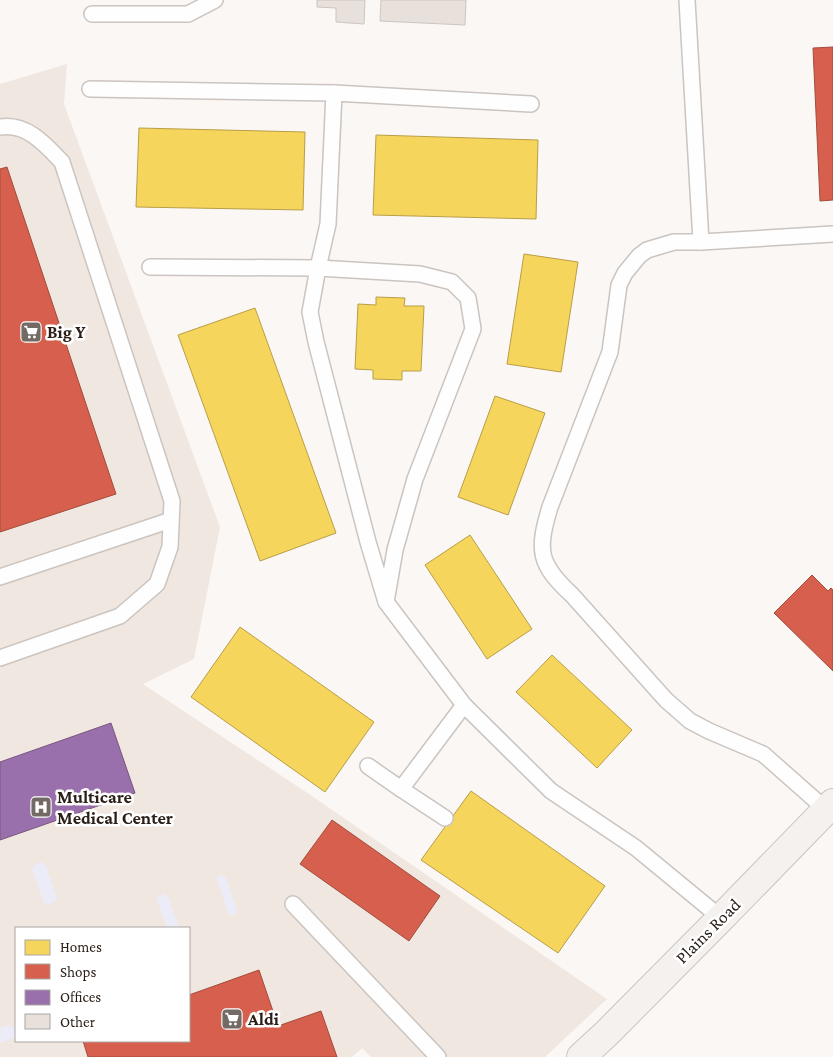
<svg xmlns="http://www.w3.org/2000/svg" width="833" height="1057" font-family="'Crimson Pro',serif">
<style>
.built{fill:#f1e7e1;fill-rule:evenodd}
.green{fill:#ececf9}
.homes{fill:#f6d55c;stroke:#b99e47}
.shops{fill:#d6604d;stroke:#a24c3d}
.offices{fill:#9970ab;stroke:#78577f}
.building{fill:#e8e0db;stroke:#ccc5c0}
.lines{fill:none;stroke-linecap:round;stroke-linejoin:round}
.lane-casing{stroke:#cbc4bf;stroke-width:18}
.secondary-casing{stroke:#cbc4bf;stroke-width:30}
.lane{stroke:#fefefe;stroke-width:15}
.secondary{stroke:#f5f1ef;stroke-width:28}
.labels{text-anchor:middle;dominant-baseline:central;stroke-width:5;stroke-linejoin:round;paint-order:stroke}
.poi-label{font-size:18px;font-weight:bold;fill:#2a1e17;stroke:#fff;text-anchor:start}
.street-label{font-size:18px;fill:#2a1e17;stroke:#fff}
</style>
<rect width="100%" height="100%" fill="#faf7f5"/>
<path class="built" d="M67 64 64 104 220 527 194 659 143 684 309 794 607 999 545 1057H371L362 1048 352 1057H0V84ZM16 928H189V1041H16Z"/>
<g class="green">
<path d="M41 862 45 864 57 898 55 902 48 904 44 903 32 869 33 866Z"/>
<path d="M222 875 226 878 237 910 235 914 230 915 228 913 217 879 218 876Z"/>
<path d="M164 894 168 897 179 928H167L157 900 158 897Z"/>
<path d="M9 1025 16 1030V1037L0 1043V1028Z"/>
</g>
<g class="homes">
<path d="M139 128 305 132 303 210 136 207Z"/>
<path d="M376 135 538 140 536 219 373 215Z"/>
<path d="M524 254 578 262 561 372 507 364Z"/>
<path d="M376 297 405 298 404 306H424L421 371H402V380L373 379V370L355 369 358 304 376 305Z"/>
<path d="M255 308 336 533 260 561 178 335Z"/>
<path d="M495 396 545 413 508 515 458 497Z"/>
<path d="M470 535 532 629 487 659 425 565Z"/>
<path d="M240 627 374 722 325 792 191 697Z"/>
<path d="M552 655 632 730 597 768 516 692Z"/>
<path d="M471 791 605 886 558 953 421 860Z"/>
</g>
<g class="shops">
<path d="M833 47V200L820 201 813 48Z"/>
<path d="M7 167 116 494 0 532V169Z"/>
<path d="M812 575 828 591 831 588 833 590V671L774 613Z"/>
<path d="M332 820 440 896 409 941 300 864Z"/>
<path d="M259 970 278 1026 321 1011 337 1057H88L83 1041H189V995Z"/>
</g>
<path class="offices" d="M111 723 135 793 0 840V762Z"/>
<g class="building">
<path d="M317 0H365L364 24 336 22V8L317 7Z"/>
<path d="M381 0H466L465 25 380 21Z"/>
</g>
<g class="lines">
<g class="lane-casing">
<g id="lane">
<path d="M687 0 701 242"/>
<path d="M92 14H188L215 0"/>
<path d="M90 89 334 93 531 104"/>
<path d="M0 127C27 123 45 144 62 162L172 501 170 547 157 584 120 616 0 658"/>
<path d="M150 267 318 268 328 224 334 93"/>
<path d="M0 577 171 520"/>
<path d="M386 602 395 550 415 479 473 329 468 298 452 282 420 274 318 268 310 312 316 342 368 542 386 602 464 705 551 791 636 848 721 918"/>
<path d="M368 766 401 789 464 705"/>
<path d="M401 789 445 818"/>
<path d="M830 813 763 754 709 731 690 721 666 700 572 595C538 564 537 550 550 507L610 352 619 285 625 273 639 256 647 250 674 242H701L833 234"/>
<path d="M293 904 438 1057"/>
</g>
</g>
<g class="secondary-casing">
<path id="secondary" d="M581 1057 607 1033 721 918 833 803"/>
</g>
<use href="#lane" class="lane"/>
<use href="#secondary" class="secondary"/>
</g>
<defs>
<g id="supermarket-square" transform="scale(1.125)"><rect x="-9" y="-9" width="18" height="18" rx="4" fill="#736a65" stroke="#fff"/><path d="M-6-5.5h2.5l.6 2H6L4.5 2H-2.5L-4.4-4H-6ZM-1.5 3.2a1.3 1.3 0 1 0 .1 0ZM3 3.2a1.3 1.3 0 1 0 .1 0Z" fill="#fff"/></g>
<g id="hospital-square" transform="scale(1.125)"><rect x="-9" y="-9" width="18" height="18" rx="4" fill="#736a65" stroke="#fff"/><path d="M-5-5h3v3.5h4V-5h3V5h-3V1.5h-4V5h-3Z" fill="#fff"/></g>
</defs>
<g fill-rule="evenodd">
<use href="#supermarket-square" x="31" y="332"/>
<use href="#hospital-square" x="41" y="807"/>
<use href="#supermarket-square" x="232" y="1019"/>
</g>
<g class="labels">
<g class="poi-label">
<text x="47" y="332">Big Y</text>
<text x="57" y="797">Multicare<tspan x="57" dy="21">Medical Center</tspan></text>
<text x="248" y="1019">Aldi</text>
</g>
<g class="street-label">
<text transform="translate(708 931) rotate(-45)">Plains Road</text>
</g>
</g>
<rect x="15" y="927" width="175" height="115" fill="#ffffff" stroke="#aaa5a2"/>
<rect x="25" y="940" width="25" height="15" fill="#f6d55c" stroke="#aaa5a2"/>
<text x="60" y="952" font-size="15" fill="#2a1e17">Homes</text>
<rect x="25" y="964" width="25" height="15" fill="#d6604d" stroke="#aaa5a2"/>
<text x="60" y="977" font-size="15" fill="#2a1e17">Shops</text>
<rect x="25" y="990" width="25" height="15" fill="#9970ab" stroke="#aaa5a2"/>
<text x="60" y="1002" font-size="15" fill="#2a1e17">Offices</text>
<rect x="25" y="1014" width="25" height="15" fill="#e8e0db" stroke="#aaa5a2"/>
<text x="60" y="1027" font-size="15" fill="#2a1e17">Other</text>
</svg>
